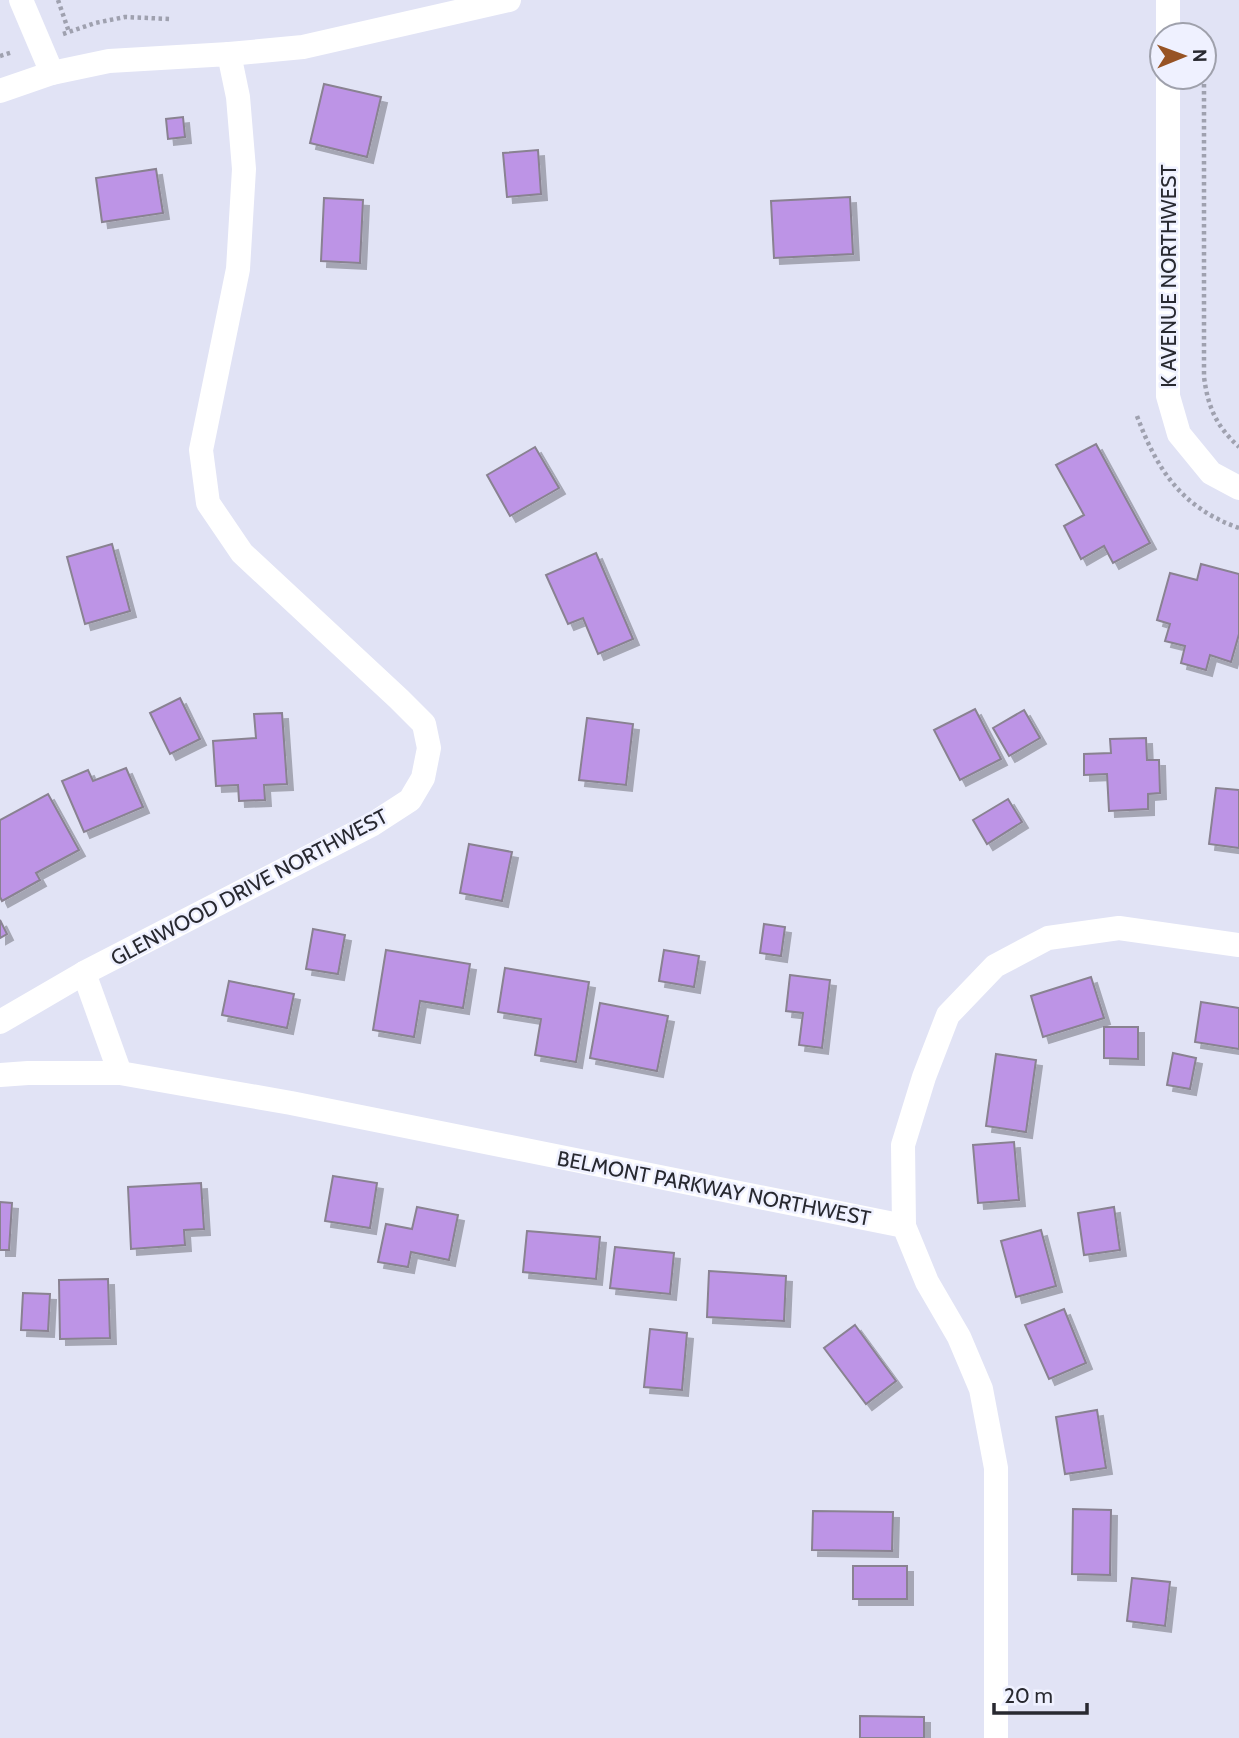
<svg xmlns="http://www.w3.org/2000/svg" width="1239" height="1738" font-family="Cabin,sans-serif">
<style>
.building{fill:#bd94e6;stroke:#898291;stroke-width:2;filter:url(#shadow)}
.lines{fill:none;stroke-linecap:round;stroke-linejoin:round}
.path{stroke:#9fa1af;stroke-width:4.5;stroke-dasharray:3.5 3.5;stroke-linecap:butt}
.street{stroke:#fff;stroke-width:24}
.labels{text-anchor:middle;dominant-baseline:central;stroke-width:5;stroke-linejoin:round;paint-order:stroke}
.street-label{font-size:21px;fill:#282930;stroke:#eff1ff}
</style>
<defs>
<filter id="shadow"><feDropShadow dx="6" dy="6" stdDeviation="0" flood-color="#0004"/></filter>
</defs>
<rect width="100%" height="100%" fill="#e1e3f5"/>
<g class="building">
<path d="M324 84 381 97 367 157 310 143Z"/>
<path d="M183 117 185 137 168 139 166 119Z"/>
<path d="M538 150 541 194 507 197 503 153Z"/>
<path d="M156 169 163 213 102 222 96 178Z"/>
<path d="M850 197 853 254 774 258 771 201Z"/>
<path d="M324 198 363 200 360 263 321 261Z"/>
<path d="M1096 444 1150 543 1113 563 1104 546 1081 559 1064 526 1084 515 1056 465Z"/>
<path d="M535 447 559 488 510 516 487 475Z"/>
<path d="M112 544 130 611 85 624 67 557Z"/>
<path d="M596 553 633 639 598 654 583 618 568 624 546 575Z"/>
<path d="M1201 564 1239 574V634L1231 662 1210 655 1206 670 1181 663 1185 646 1165 641 1170 624 1157 620 1170 573 1197 580Z"/>
<path d="M180 698 200 739 170 754 150 713Z"/>
<path d="M975 709 1001 759 960 780 934 730Z"/>
<path d="M1024 710 1040 738 1009 756 993 728Z"/>
<path d="M282 713 287 784 264 785 265 800 239 801 238 785 216 786 213 741 256 738 254 714Z"/>
<path d="M587 718 633 724 626 785 579 780Z"/>
<path d="M1146 738 1147 760H1159L1160 793 1148 794V809L1109 811 1107 774 1084 775V754L1111 753 1110 739Z"/>
<path d="M126 768 143 807 84 832 62 781 88 770 93 781Z"/>
<path d="M1216 788 1239 790V848L1209 844Z"/>
<path d="M48 794 79 850 36 873 40 880 2 901 0 897V820Z"/>
<path d="M1008 799 1022 822 987 844 973 820Z"/>
<path d="M469 844 512 852 502 901 460 893Z"/>
<path d="M0 920 7 934 0 938Z"/>
<path d="M764 924 785 927 781 956 760 953Z"/>
<path d="M313 929 345 935 338 974 306 969Z"/>
<path d="M386 950 470 964 463 1008 420 1001 414 1037 373 1030Z"/>
<path d="M664 950 699 956 694 987 659 981Z"/>
<path d="M505 968 589 982 576 1062 535 1055 541 1019 498 1012Z"/>
<path d="M790 975 830 980 822 1048 799 1045 803 1013 786 1011Z"/>
<path d="M1091 977 1104 1018 1043 1037 1031 996Z"/>
<path d="M229 981 294 994 287 1028 222 1015Z"/>
<path d="M1201 1002 1239 1008V1049L1195 1042Z"/>
<path d="M600 1003 668 1016 657 1071 590 1058Z"/>
<path d="M1104 1027H1138V1059L1104 1058Z"/>
<path d="M1173 1053 1196 1058 1190 1089 1167 1085Z"/>
<path d="M996 1054 1036 1060 1026 1132 986 1126Z"/>
<path d="M1014 1142 1019 1200 978 1203 973 1145Z"/>
<path d="M333 1176 377 1183 370 1228 325 1221Z"/>
<path d="M201 1183 204 1229 184 1230 185 1245 131 1249 128 1187Z"/>
<path d="M0 1202 12 1203 9 1250H0Z"/>
<path d="M417 1207 458 1215 449 1260 411 1252 408 1267 378 1262 386 1224 412 1229Z"/>
<path d="M1114 1207 1120 1250 1084 1255 1078 1213Z"/>
<path d="M1041 1230 1056 1286 1016 1297 1001 1241Z"/>
<path d="M527 1231 600 1237 596 1279 523 1272Z"/>
<path d="M615 1247 674 1253 670 1294 610 1288Z"/>
<path d="M709 1271 786 1276 784 1321 707 1317Z"/>
<path d="M108 1279 110 1338 60 1339 59 1280Z"/>
<path d="M23 1293 50 1294 48 1331 21 1330Z"/>
<path d="M1064 1309 1086 1363 1049 1379 1025 1325Z"/>
<path d="M855 1325 896 1381 866 1404 824 1348Z"/>
<path d="M650 1329 687 1333 682 1390 644 1387Z"/>
<path d="M1097 1410 1106 1468 1065 1474 1056 1417Z"/>
<path d="M1073 1509 1111 1510 1110 1575 1072 1574Z"/>
<path d="M813 1511 893 1512 892 1551 812 1550Z"/>
<rect x="853" y="1566" width="54" height="33"/>
<path d="M1132 1578 1170 1582 1165 1626 1127 1621Z"/>
<path d="M860 1716 924 1717V1738H860Z"/>
</g>
<g class="lines">
<g class="path">
<path d="M58 0 69 32"/>
<path d="M63 34 95 23 125 17 170 19"/>
<path d="M0 56 13 52"/>
<path d="M1204 77V377C1208 407 1216 426 1239 447"/>
<path d="M1137 416C1157 470 1182 508 1239 528"/>
</g>
<g class="street">
<path d="M21 0 52 73"/>
<path d="M1168 0V35"/>
<path d="M229 54 303 47 509 0"/>
<path d="M1168 77V396L1179 434 1211 473 1239 488"/>
<path d="M0 91 52 73 109 61 229 54 238 97 244 169 238 269 201 450 208 503 242 553 399 699 424 724 429 748 423 778 410 800 373 824 84 973 0 1022"/>
<path d="M84 973 120 1073"/>
<path d="M0 1075 28 1073H120L291 1103 904 1226 927 1282 959 1337 981 1389 996 1468V1738"/>
<path d="M904 1226 903 1145 924 1077 948 1015 995 966 1048 938 1119 928 1239 945"/>
</g>
</g>
<g class="labels">
<g class="street-label">
<text transform="translate(1168 276) rotate(-90)">K AVENUE NORTHWEST</text>
<text transform="translate(249 887) rotate(-28)">GLENWOOD DRIVE NORTHWEST</text>
<text transform="translate(714 1188) rotate(11)">BELMONT PARKWAY NORTHWEST</text>
</g>
</g>
<g transform="translate(1183 56) rotate(89)"><circle r="33" fill="#eff1ff" stroke="#9fa1ac" stroke-width="2"/>
<path d="M0-5L12 26L0 18L-12 26Z" fill="#975324"/>
<text y="-10" font-size="19" font-weight="bold" text-anchor="middle" fill="#282930">N</text>
</g>
<path d="M994 1703v10h93v-10" fill="none" stroke="#282930" stroke-width="3.5"/>
<text x="1004" y="1703" font-size="21" fill="#282930" stroke="#eff1ff" stroke-width="5" paint-order="stroke">20 m</text>
</svg>
